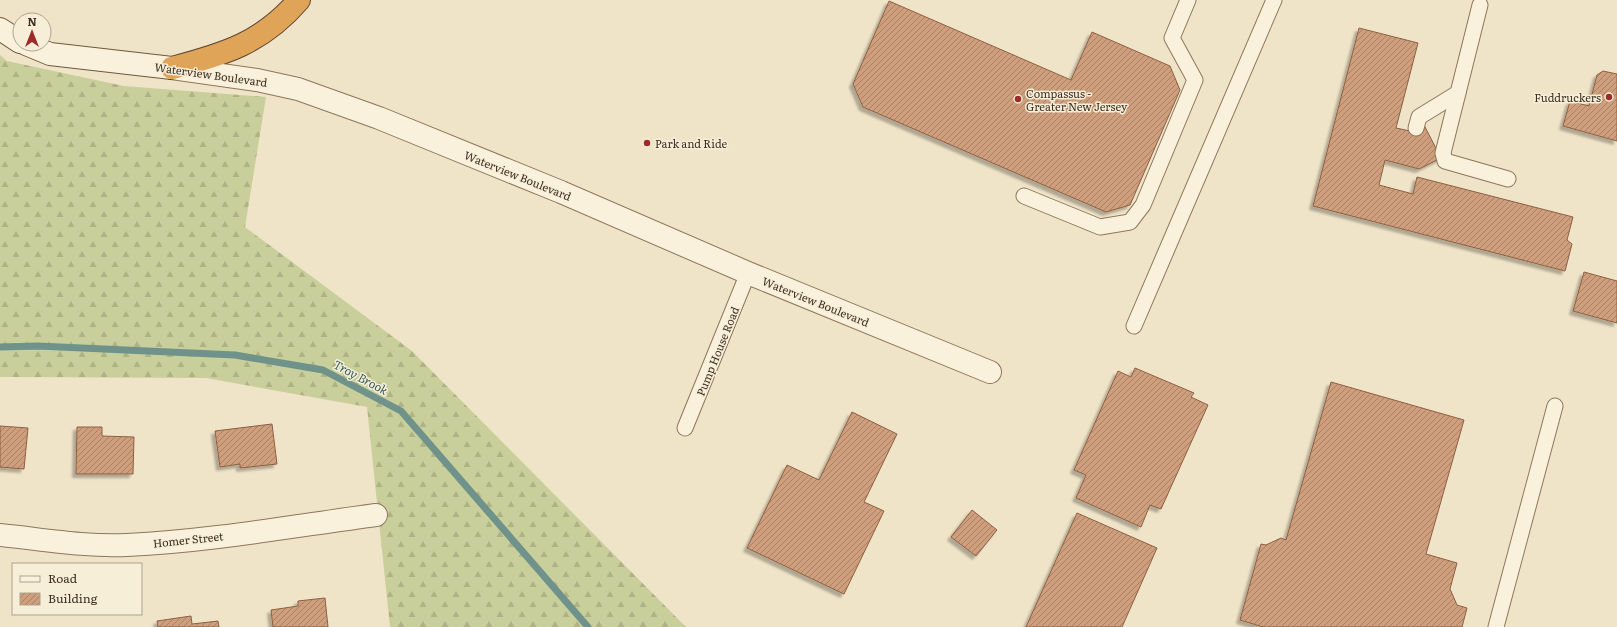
<svg xmlns="http://www.w3.org/2000/svg" width="1617" height="627" font-family="Literata,serif">
<style>
.forest{fill:url(#forest-firs)}
.lines{fill:none;stroke-linecap:round;stroke-linejoin:round}
.stream{stroke:#6f938a;stroke-width:7}
.building{fill:url(#building-hatch);stroke:#8d5f41;filter:url(#shadow)}
.lane-casing{stroke:#8d765c;stroke-width:17}
.street-casing{stroke:#8d765c;stroke-width:24}
.secondary-casing{stroke:#6f573f;stroke-width:24}
.highway-casing{stroke:#5b4430;stroke-width:24}
.lane{stroke:#faf1dc;stroke-width:15}
.street{stroke:#faf1dc;stroke-width:22}
.secondary{stroke:#faf1dc;stroke-width:22}
.highway{stroke:#e0a458;stroke-width:22}
.poi-dot{fill:#9e2a2b;stroke:#f7eed8;stroke-width:1.5}
.labels{text-anchor:middle;dominant-baseline:central;stroke-width:3;stroke-linejoin:round;paint-order:stroke}
.street-label{font-size:11px;fill:#3d2e20;stroke:#f7eed8}
.poi-label{font-size:11px;fill:#3d2e20;stroke:#f7eed8;text-anchor:start}
.water-label{font-size:12px;font-style:italic;fill:#2f5d5a;stroke:#f7eed8}
</style>
<defs>
<pattern id="forest-firs" width="22" height="20" patternUnits="userSpaceOnUse"><rect width="22" height="20" fill="#c9cf9b"/><path d="M5 1l3.5 6h-7zM16 11l3.5 6h-7z" fill="#aeb285"/></pattern>
<pattern id="building-hatch" width="6" height="6" patternUnits="userSpaceOnUse"><rect width="6" height="6" fill="#cf9f7d"/><path d="M-1 1l2-2M0 6l6-6M5 7l2-2" fill="none" stroke="#a98266"/></pattern>
<filter id="shadow"><feDropShadow dx="-3.5" dy="3.5" stdDeviation="1" flood-color="#0004"/></filter>
</defs>
<rect width="100%" height="100%" fill="#f0e4c8"/>
<path class="forest" d="M0 55 7 61 124 86 266 97 245 227 412 351 686 627H390L367 407 206 378 0 377Z"/>
<g class="lines">
<path class="stream" d="M0 347 38 346 235 355 323 370 401 411 588 627"/>
</g>
<g class="building">
<path d="M889 1 1071 80 1092 32 1170 66 1180 90 1130 205 1106 212 863 107 853 84Z"/>
<path d="M1359 28 1418 43 1396 128 1410 131 1424 125 1441 158 1419 169 1385 160 1379 185 1413 194 1417 177 1573 217 1567 240 1572 244 1565 271 1313 206Z"/>
<path d="M1603 71 1617 74V141L1563 126 1570 101 1589 106 1597 75Z"/>
<path d="M1584 272 1617 281V323L1573 311Z"/>
<path d="M1135 368 1194 393 1191 397 1208 405 1161 509 1150 505 1141 527 1076 498 1086 475 1074 470 1118 371 1131 377Z"/>
<path d="M1331 382 1464 420 1426 554 1457 563 1450 589 1457 605 1467 608 1462 627H1263L1240 620 1261 544 1266 545 1281 538 1286 540Z"/>
<path d="M852 412 897 434 864 502 884 511 844 594 747 548 787 465 819 480Z"/>
<path d="M272 424 277 464 240 468V464L220 467 215 431Z"/>
<path d="M0 426 28 428 24 469 0 467Z"/>
<path d="M77 427H102V436L134 437 133 474H76Z"/>
<path d="M972 510 997 530 976 556 951 537Z"/>
<path d="M1077 513 1157 548 1122 627H1026Z"/>
<path d="M325 598 328 627H273L271 610 298 606V601Z"/>
<path d="M191 616 192 624 218 621 219 627H158L157 621Z"/>
</g>
<g class="lines">
<g class="lane-casing">
<g id="lane">
<path d="M1480 5 1443 153 1445 161 1508 179"/>
<path d="M1416 128 1419 117 1458 93"/>
<path d="M1024 196 1100 227 1130 222 1143 205 1195 80 1172 38 1188 0"/>
<path d="M1134 326 1274 0"/>
<path d="M685 428 748 273"/>
<path d="M1496 627 1555 406"/>
</g>
</g>
<g class="street-casing">
<g id="street">
<path d="M172 68 257 80 298 89 379 118 561 192 748 273 990 372"/>
<path d="M0 535C41 539 85 547 127 545 210 541 294 526 376 515"/>
</g>
</g>
<g class="secondary-casing">
<g id="secondary">
<path d="M0 29 20 42"/>
<path d="M26 44 50 54 172 68"/>
</g>
</g>
<g class="highway-casing">
<path id="highway" d="M172 68C225 54 262 43 299 0"/>
</g>
<use href="#lane" class="lane"/>
<use href="#street" class="street"/>
<use href="#secondary" class="secondary"/>
<use href="#highway" class="highway"/>
</g>
<g class="poi-dot">
<circle cx="1609" cy="97" r="4"/>
<circle cx="1018" cy="99" r="4"/>
<circle cx="647" cy="143" r="4"/>
</g>
<g class="labels">
<g class="street-label">
<text transform="translate(211 74) rotate(8)">Waterview Boulevard</text>
<text transform="translate(518 175) rotate(22)">Waterview Boulevard</text>
<text transform="translate(816 301) rotate(22)">Waterview Boulevard</text>
<text transform="translate(717 351) rotate(-68)">Pump House Road</text>
<text transform="translate(188 539) rotate(-6)">Homer Street</text>
</g>
<g class="poi-label">
<text x="1026" y="93">Compassus -<tspan x="1026" dy="13">Greater New Jersey</tspan></text>
<text x="1601" y="97" text-anchor="end">Fuddruckers</text>
<text x="655" y="143">Park and Ride</text>
</g>
<g class="water-label">
<text transform="translate(361 377) rotate(28)">Troy Brook</text>
</g>
</g>
<rect x="12" y="563" width="130" height="52" fill="#f7eed8" stroke="#ada18e"/>
<rect x="20" y="576" width="20" height="6" fill="#faf1dc" stroke="#ada18e"/>
<text x="48" y="583" font-size="12" fill="#3d2e20">Road</text>
<rect x="20" y="593" width="20" height="12" fill="url(#building-hatch)" stroke="#ada18e"/>
<text x="48" y="603" font-size="12" fill="#3d2e20">Building</text>
<g transform="translate(32 32)"><circle r="19" fill="#f7eed8" stroke="#ada18e"/>
<path d="M0-3L7 15L0 10L-7 15Z" fill="#9e2a2b"/>
<text y="-6" font-size="11" font-weight="bold" text-anchor="middle" fill="#3d2e20">N</text>
</g>
</svg>
